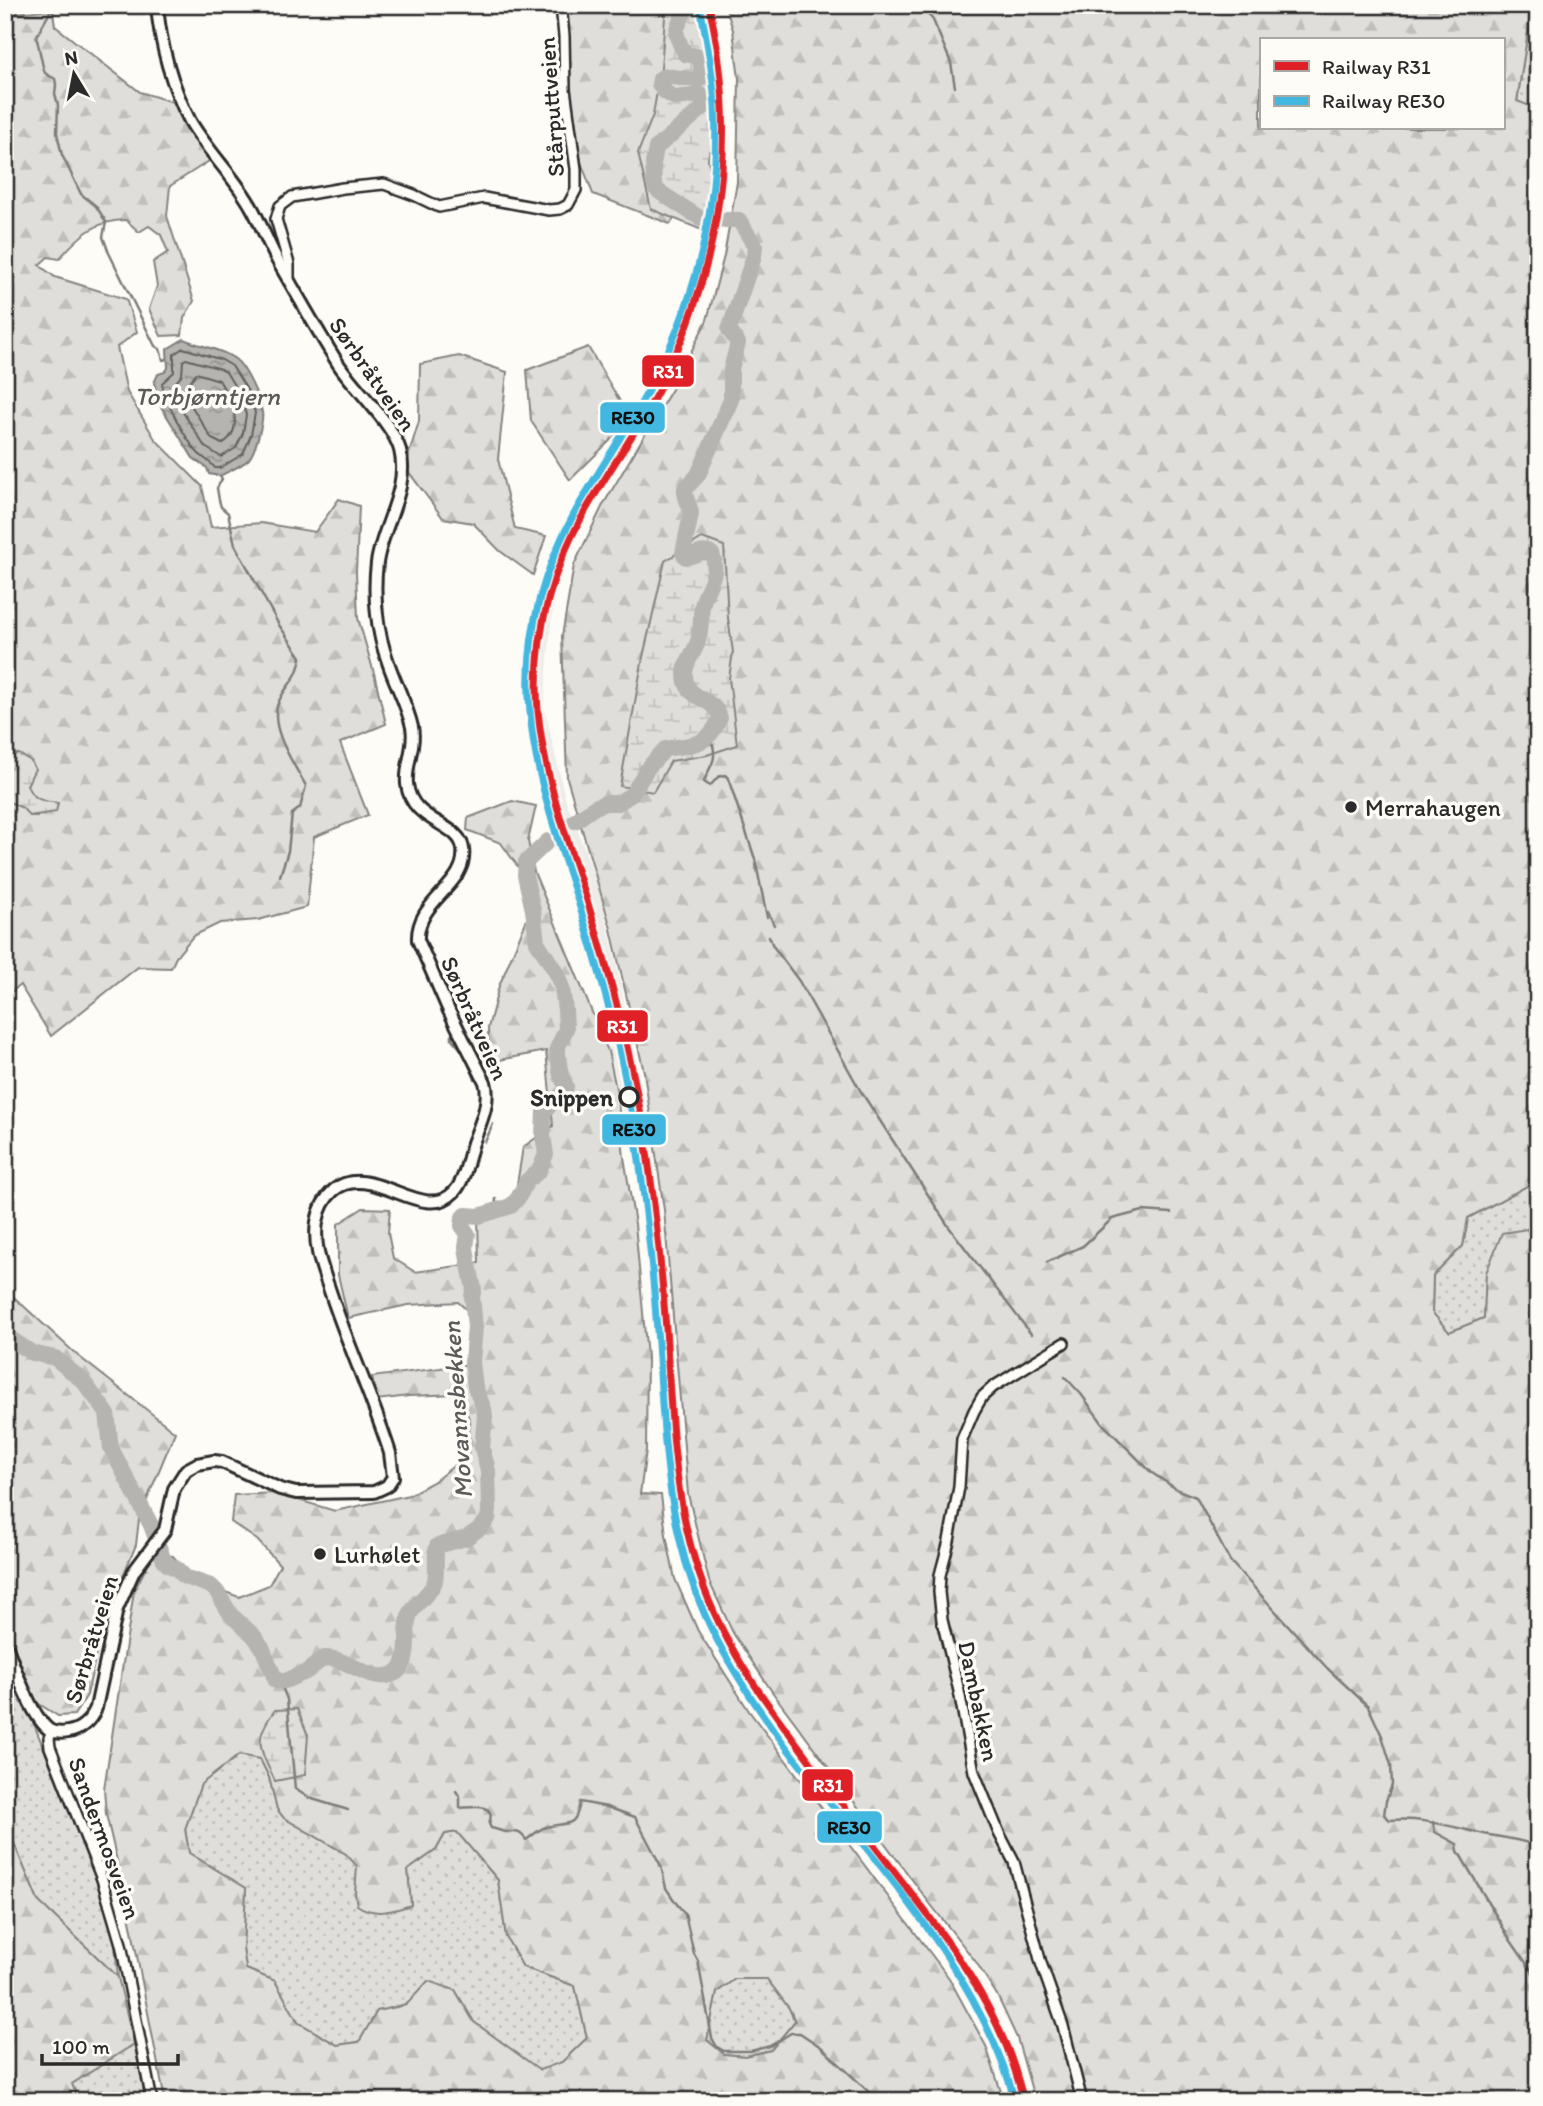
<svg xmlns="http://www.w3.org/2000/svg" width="1543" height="2106" font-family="Itim,sans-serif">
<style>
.built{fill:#edece8}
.grass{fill:url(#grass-dots);stroke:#858482;stroke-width:2}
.forest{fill:url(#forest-firs);stroke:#858482;stroke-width:2;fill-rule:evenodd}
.wetland{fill:url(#wetland-marsh);stroke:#858482;stroke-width:2}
.water{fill:url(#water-ripples);stroke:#7e7d7b;stroke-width:2}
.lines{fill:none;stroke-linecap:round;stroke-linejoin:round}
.shore{stroke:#626261;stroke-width:2}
.stream{stroke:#7e7d7b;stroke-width:2.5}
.river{stroke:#b5b4b1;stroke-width:16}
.minor-casing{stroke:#2b2b2b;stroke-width:14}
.tertiary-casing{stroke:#2b2b2b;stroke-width:16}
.minor{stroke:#fdfcf7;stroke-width:9}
.tertiary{stroke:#fdfcf7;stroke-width:10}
.rail-1-casing{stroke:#fdfcf7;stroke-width:12}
.rail-2-casing{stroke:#fdfcf7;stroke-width:12}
.rail-1{stroke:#df2027;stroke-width:7}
.rail-2{stroke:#42b8e1;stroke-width:7}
.poi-dot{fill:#2b2b2b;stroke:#fdfcf7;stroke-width:2.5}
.stop-dot{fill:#fdfcf7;stroke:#2b2b2b;stroke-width:3.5}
.labels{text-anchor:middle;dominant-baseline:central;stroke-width:7;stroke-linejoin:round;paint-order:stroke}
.street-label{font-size:24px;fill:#2b2b2b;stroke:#fdfcf7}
.poi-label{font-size:24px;fill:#2b2b2b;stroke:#fdfcf7;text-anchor:start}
.stop-label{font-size:24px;font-weight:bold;fill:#2b2b2b;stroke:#fdfcf7;text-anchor:end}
.water-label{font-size:26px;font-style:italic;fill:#5b5b5a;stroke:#fdfcf7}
.line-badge{stroke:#fdfcf7;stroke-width:2.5}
.badge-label{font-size:19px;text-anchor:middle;font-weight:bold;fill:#fff}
.pale-badge-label{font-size:19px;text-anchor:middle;font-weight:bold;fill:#111}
</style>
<defs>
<pattern id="grass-dots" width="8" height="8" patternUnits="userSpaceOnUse" patternTransform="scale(1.75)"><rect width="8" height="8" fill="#dfdeda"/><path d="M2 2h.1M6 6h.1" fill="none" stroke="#c0bfbb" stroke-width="1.8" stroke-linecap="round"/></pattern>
<pattern id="forest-firs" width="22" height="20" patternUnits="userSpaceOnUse" patternTransform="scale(1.75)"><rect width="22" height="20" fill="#dfdeda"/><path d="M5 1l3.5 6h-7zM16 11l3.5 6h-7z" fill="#c0bfbb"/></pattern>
<pattern id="wetland-marsh" width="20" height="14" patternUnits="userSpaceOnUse" patternTransform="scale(1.75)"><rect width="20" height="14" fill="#dfdeda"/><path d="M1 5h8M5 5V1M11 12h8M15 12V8" fill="none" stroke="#c0bfbb"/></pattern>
<pattern id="water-ripples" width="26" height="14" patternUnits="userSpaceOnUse" patternTransform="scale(1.75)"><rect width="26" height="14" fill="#b5b4b1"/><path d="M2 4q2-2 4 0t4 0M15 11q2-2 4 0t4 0" fill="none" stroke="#939390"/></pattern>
</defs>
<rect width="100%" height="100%" fill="#fdfcf7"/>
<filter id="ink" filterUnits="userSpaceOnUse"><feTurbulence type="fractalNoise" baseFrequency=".0143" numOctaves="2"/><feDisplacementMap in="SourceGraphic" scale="14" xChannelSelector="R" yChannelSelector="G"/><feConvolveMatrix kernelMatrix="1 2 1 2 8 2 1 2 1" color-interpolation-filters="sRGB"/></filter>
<g filter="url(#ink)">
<path class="built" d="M701 5H714L723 56 729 107 730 145 724 215 720 216 717 229 720 235 698 317 670 382 574 540 563 568 555 599 551 623 544 706 565 798 599 887 620 981 648 1127 662 1242 680 1468 684 1501 701 1569 727 1632 770 1702 973 1970 1003 2024 1014 2053 1027 2101H1015L1003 2058 991 2029 962 1976 943 1948 762 1712 716 1639 689 1572 678 1537 667 1468 660 1338 652 1242 644 1181 627 1128 609 1047 617 1045 587 952 562 864 538 773 533 741 529 708 530 675 536 623 549 566 562 536 580 504 624 437 658 377 671 350 694 281 709 212 716 107 712 57Z"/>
<g class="grass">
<path d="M1532 5H1538V109L1517 102Z"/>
<path d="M1538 1180V1252L1527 1229 1486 1273 1484 1318 1448 1333 1432 1312 1433 1276 1463 1246 1468 1218Z"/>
<path d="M5 1651 101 1893 114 1934 118 1977 38 1901 5 1822Z"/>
<path d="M239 1755 260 1759 269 1777 277 1809 284 1818 346 1854 358 1866 355 1894 411 1905 408 1870 436 1850 445 1834 457 1832 498 1880 506 1937 523 1967 575 1986 587 2038 562 2062 540 2071 474 2022 455 1990 377 2012 359 2042 337 2045 298 2022 275 1981 246 1969 243 1948 246 1888 189 1853 185 1829 201 1784Z"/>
<path d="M734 1979H767L789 2008 795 2021 771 2050 745 2056 724 2054 707 2040 717 1992Z"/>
<path d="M134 2044 147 2101H79L71 2084Z"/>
</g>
<g class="forest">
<path d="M5 5H10L16 13 44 10 42 5H52L55 26 140 92 186 106 220 154 170 186 167 216 194 301 184 318 182 335 161 336 149 309 157 286 153 262 168 252 161 235 149 226 139 232 126 220C95 220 78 237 59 259L48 257 39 265 55 277 126 299 137 332 117 347 127 392 155 439 202 486 211 527 261 523 315 532 339 499 359 506 356 572 358 618 374 673 386 724 340 743 368 815 314 837 307 907 258 920 220 923 193 936 176 957 171 968 138 967 51 1036 20 985 5 997V800L23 808 29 816H37L38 800 29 791 27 786 30 778 19 754 5 755Z"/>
<path d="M562 5H684L695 191 670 224 593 194 581 162 568 93Z"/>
<path d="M725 5H1532L1517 101 1538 109V1180L1468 1218 1463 1246 1433 1276 1432 1312 1449 1332 1484 1318 1486 1273 1502 1233 1527 1229 1538 1252V2101H1035L1017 2038 997 1995 976 1962 928 1901 773 1693 733 1633 709 1581 688 1494 664 1210 644 1072 610 925 567 778 562 636 574 565 603 505 675 384 707 320 724 256 737 182 739 79 733 30ZM1261 40H1503V128H1261Z"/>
<path d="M588 347 631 420 570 480 531 421 527 370Z"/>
<path d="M459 356 507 372 498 459 515 529 546 536 533 575 500 551 473 523 443 518 405 467 419 421 420 364Z"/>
<path d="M512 801 536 806 528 841 534 872 608 1051 617 1093 624 1157 635 1224 647 1357 646 1450 640 1494 661 1495 666 1535 675 1579 698 1631 749 1711 949 1978 986 2046 1004 2101H165L127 1904 106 1814 104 1789 134 1591 153 1554 173 1556 194 1581 239 1597 269 1585 280 1565 257 1540 231 1522 234 1495 275 1493 335 1511 409 1495 433 1482 468 1455 470 1420 457 1394 409 1396 377 1400 372 1377 478 1363 468 1311 458 1302 408 1305 348 1318 338 1275V1224L363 1208 390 1209 388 1233 393 1258 415 1272 479 1263 478 1217 514 1203 523 1147 553 1126 546 1051 489 1062 488 1028 499 986 530 912 521 871 501 843 467 830 468 818ZM239 1755 260 1759 269 1777 277 1809 284 1818 346 1854 357 1866 355 1894 357 1905C374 1917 393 1911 411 1905L408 1870 436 1850 445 1834 457 1832 498 1880 506 1937 523 1967 575 1986 587 2038 562 2062 540 2070 474 2022 455 1990 428 1981 406 2005 377 2011 359 2042 337 2045 298 2022 275 1981 246 1969 243 1948 246 1888 189 1853 185 1829 201 1784ZM735 1979H767L789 2008 795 2021 771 2050 745 2056 724 2054 707 2040 717 1992Z"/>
<path d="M5 1289 77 1355 175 1432 139 1519 136 1545 103 1623 87 1695 74 1715 58 1716 36 1702 5 1628Z"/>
<path d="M5 1822 38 1901 118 1977 134 2044 72 2084 79 2101H5Z"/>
</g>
<g class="wetland">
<path d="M666 5H698L714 63 719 102 708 159 717 211 709 233 651 209 638 153 653 115 661 68Z"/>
<path d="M702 538 724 546 728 618 733 652 729 678 737 745 707 755 671 761 653 792 620 786 643 657 665 561Z"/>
<path d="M19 754 31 761 35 769 27 785C32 800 44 801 58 803L56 812 29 816 23 808 5 800V755Z"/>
<path d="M297 1709 308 1735 305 1775 275 1781C260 1749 252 1740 275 1710Z"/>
</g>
<path class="water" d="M184 339C200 347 220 348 235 359 246 367 260 399 262 412 264 421 255 452 249 459 242 466 229 471 220 476L209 474 207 468 193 458 160 405 154 383 158 374 165 372 168 368 167 349Z"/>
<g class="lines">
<g class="shore">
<path d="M183 348 222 360 232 366 249 393 255 413 251 435 243 454 220 468H215C210 461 204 459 198 453 186 440 164 400 162 383L174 372V354Z"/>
<path d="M186 359 218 368 226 372 241 397 246 415 243 433 236 448 221 457 205 447 174 398 172 387 182 375 183 361Z"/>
<path d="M196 373 219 380C230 398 247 429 222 444L212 439 184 394V390Z"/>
</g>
<g class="stream">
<path d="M43 5 48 7 50 12 36 37C39 44 43 71 45 73 45 74 54 78 55 79L56 85 55 94 58 105 57 133 62 155 81 194 96 206 106 222 103 237 109 253 155 346 160 349 163 360 167 359"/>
<path d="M909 5 926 12 933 20 951 63 955 87"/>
<path d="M220 476 222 479 217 488 219 500 221 507 228 513 235 545 279 625 301 657C297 681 288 682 279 701 267 726 294 764 306 786L300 808 292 814 288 851 280 876"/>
<path d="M703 740 713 745C717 763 709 766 704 782L710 786 718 777 725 775 728 778 755 859 767 917"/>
<path d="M768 912 774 925"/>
<path d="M769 936 773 946 799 981 860 1090 949 1227 1031 1334"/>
<path d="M452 1034V1039L464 1053 475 1079"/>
<path d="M485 1142 493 1124"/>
<path d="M495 1211 496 1199"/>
<path d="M1047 1262 1083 1246 1112 1219 1143 1211 1171 1213"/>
<path d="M1065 1377 1081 1394 1103 1424 1152 1473 1178 1490 1196 1497 1230 1561 1327 1668 1368 1706 1382 1736 1391 1765 1392 1785 1386 1801 1384 1815 1390 1820C1424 1817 1455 1828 1489 1835 1506 1838 1521 1840 1538 1846"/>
<path d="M280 1682 287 1699 295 1789 309 1798 348 1810"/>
<path d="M456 1791 460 1797V1808C474 1807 497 1802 489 1824L491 1828C497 1829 502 1832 507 1832 517 1832 520 1831 526 1840 532 1836 539 1829 546 1827 568 1821 575 1830 580 1802L607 1807 635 1817 661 1866 666 1888 676 1903 685 1914 694 1954 698 1961 712 2038 717 2047 724 2051H751L770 2046 791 2033H800L821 2047 871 2094 884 2101"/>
<path d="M1433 1822 1435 1832 1457 1844 1458 1851 1511 1941 1538 1980"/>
</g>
<g class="river">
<path d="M685 54 697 56C702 62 702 70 701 78L698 80 664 76 660 79 659 84 665 92 675 98 701 95 704 99V107L656 148 653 164 654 183 656 189 661 193 700 218 712 221"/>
<path d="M685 54C669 23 679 33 686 5"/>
<path d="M575 821 595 807 605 803H618L632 794 647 769 665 749C692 744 707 748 720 718 714 695 685 702 685 674 685 662 693 655 697 644 702 632 700 619 702 606 706 587 720 574 712 554 697 549 697 557 686 557L683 553 691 514C691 505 684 499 685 489L698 475 731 400V369L738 343 729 330 754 256 755 246 739 220H722"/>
<path d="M5 1335 32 1353 55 1358 83 1381 107 1413 111 1448 151 1525 163 1558 167 1564 177 1569 185 1577 211 1586 217 1592 231 1615 253 1635 262 1647 276 1681H285L306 1672 324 1658C346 1657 366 1679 386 1676 417 1672 402 1631 410 1614 416 1603 428 1595 434 1584 438 1576 434 1556 437 1546L466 1538 479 1529 488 1519 489 1510 488 1471 482 1448 485 1416 484 1409 475 1387 472 1362 475 1327 472 1296 474 1289 468 1260 466 1247 468 1234 462 1226 463 1217 466 1215 479 1216 511 1206 518 1198 527 1181 539 1171 546 1154 543 1136 544 1111 565 1091 566 1086 561 1076 557 1049 566 1029 565 1010 562 988 556 972 537 942 533 910 525 875 526 862 548 841"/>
</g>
<g class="minor-casing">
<g id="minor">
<path d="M289 279V264L276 219 280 206 292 197 343 188 384 184 414 195 439 207 484 198 549 210 560 209 568 205 576 190V169L565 89 564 36 561 5"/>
<path d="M1064 1343 993 1387 982 1397 974 1411 962 1439 959 1487 949 1541 940 1575 939 1592 942 1620 959 1691 974 1772 999 1833 1014 1862 1041 1963 1063 2026 1082 2101"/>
<path d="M52 1731 49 1738 50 1747 102 1879 121 1944 152 2101"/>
</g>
</g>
<g class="tertiary-casing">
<path id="tertiary" d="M5 1642C13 1663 32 1720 51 1731 56 1733 63 1733 68 1732 81 1730 91 1720 96 1708L117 1609 134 1571 165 1530 174 1489 186 1470 197 1464 214 1461 222 1462 280 1489 296 1493 374 1492 387 1486 393 1477 390 1453C373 1399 349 1348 331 1294 323 1270 313 1248 317 1222 319 1210 325 1198 334 1190 371 1160 423 1225 454 1192 465 1181 468 1158 473 1143 480 1124 491 1102 485 1082L449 1011 418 940C416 900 468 886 463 849 460 822 411 823 407 784 405 765 416 746 412 727 407 704 395 684 388 662 377 633 373 595 377 563 382 526 410 489 400 450 393 424 356 390 339 365 318 332 299 298 280 265 269 246 262 226 252 208 235 177 208 152 190 121 172 87 160 44 157 5"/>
</g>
<use href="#minor" class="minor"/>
<use href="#tertiary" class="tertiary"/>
<g class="rail-1-casing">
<path id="rail-1" d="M709 5C713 24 717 42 719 61 733 166 714 273 669 369 645 421 611 466 583 515 549 575 533 642 538 711 544 775 566 836 586 897 605 958 622 1019 635 1083 651 1164 660 1247 666 1329 673 1434 673 1531 721 1627 741 1668 768 1705 795 1741 828 1786 863 1831 898 1876 937 1926 977 1978 1002 2036 1012 2057 1018 2079 1024 2101"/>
</g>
<g class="rail-2-casing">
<path id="rail-2" d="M700 7C707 40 713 73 715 107 720 196 699 290 659 370 634 421 600 466 573 516 540 576 524 643 530 712 535 776 557 837 577 898 596 959 614 1020 626 1083 642 1165 651 1247 657 1330 665 1434 664 1532 711 1628 793 1795 964 1918 1015 2101"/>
</g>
<use href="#rail-1" class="rail-1"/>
<use href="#rail-2" class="rail-2"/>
</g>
</g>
<g class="poi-dot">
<circle cx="1351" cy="807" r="7"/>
<circle cx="320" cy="1554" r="7"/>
</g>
<circle class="stop-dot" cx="629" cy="1097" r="9"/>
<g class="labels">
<g class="street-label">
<text transform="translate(551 107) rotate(-94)">Stårputtveien</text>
<text transform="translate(373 374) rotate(55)">Sørbråtveien</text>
<text transform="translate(475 1018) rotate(66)">Sørbråtveien</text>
<text transform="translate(91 1639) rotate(-73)">Sørbråtveien</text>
<text transform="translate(979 1701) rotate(78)">Dambakken</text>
<text transform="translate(105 1838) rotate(70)">Sandermosveien</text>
</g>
<g class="poi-label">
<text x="1365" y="807">Merrahaugen</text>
<text x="334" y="1554">Lurhølet</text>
</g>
<g class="stop-label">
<text x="613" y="1097">Snippen</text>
</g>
<g class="water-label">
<text x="207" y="396">Torbjørntjern</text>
<text transform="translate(457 1410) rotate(-94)">Movannsbekken</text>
</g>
</g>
<g class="line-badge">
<rect x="641" y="354" width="54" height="34" rx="7" fill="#df2027"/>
<rect x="599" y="401" width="67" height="33" rx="7" fill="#42b8e1"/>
<rect x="596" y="1009" width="53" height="34" rx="7" fill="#df2027"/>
<rect x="601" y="1113" width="66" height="33" rx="7" fill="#42b8e1"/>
<rect x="801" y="1768" width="53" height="34" rx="7" fill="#df2027"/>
<rect x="816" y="1810" width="67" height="34" rx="7" fill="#42b8e1"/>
</g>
<g class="badge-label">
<text x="668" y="378">R31</text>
<text x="622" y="1033">R31</text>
<text x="828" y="1792">R31</text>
</g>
<g class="pale-badge-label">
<text x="633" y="424">RE30</text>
<text x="634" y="1136">RE30</text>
<text x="849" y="1834">RE30</text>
</g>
<rect width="1543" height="2106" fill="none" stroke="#fdfcf7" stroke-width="28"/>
<rect x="14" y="14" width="1515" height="2078" fill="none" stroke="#2b2b2b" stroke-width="2.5" filter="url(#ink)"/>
<rect x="1260" y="38" width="245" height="91" fill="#fdfcf7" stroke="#a9a8a5" stroke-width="2"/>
<rect x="1274" y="61" width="35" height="10" fill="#df2027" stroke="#a9a8a5" stroke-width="2"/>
<text x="1322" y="74" font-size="21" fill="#2b2b2b">Railway R31</text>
<rect x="1274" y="96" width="35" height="10" fill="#42b8e1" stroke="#a9a8a5" stroke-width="2"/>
<text x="1322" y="108" font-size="21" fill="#2b2b2b">Railway RE30</text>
<g transform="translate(74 74) rotate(350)" stroke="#fdfcf7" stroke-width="5" paint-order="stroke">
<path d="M0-5L12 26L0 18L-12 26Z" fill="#2b2b2b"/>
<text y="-10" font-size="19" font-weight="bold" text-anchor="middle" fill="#2b2b2b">N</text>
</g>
<path d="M42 2054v10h136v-10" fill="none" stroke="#2b2b2b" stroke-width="3.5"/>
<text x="52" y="2054" font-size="21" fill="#2b2b2b" stroke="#fdfcf7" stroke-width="5" paint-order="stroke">100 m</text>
</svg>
